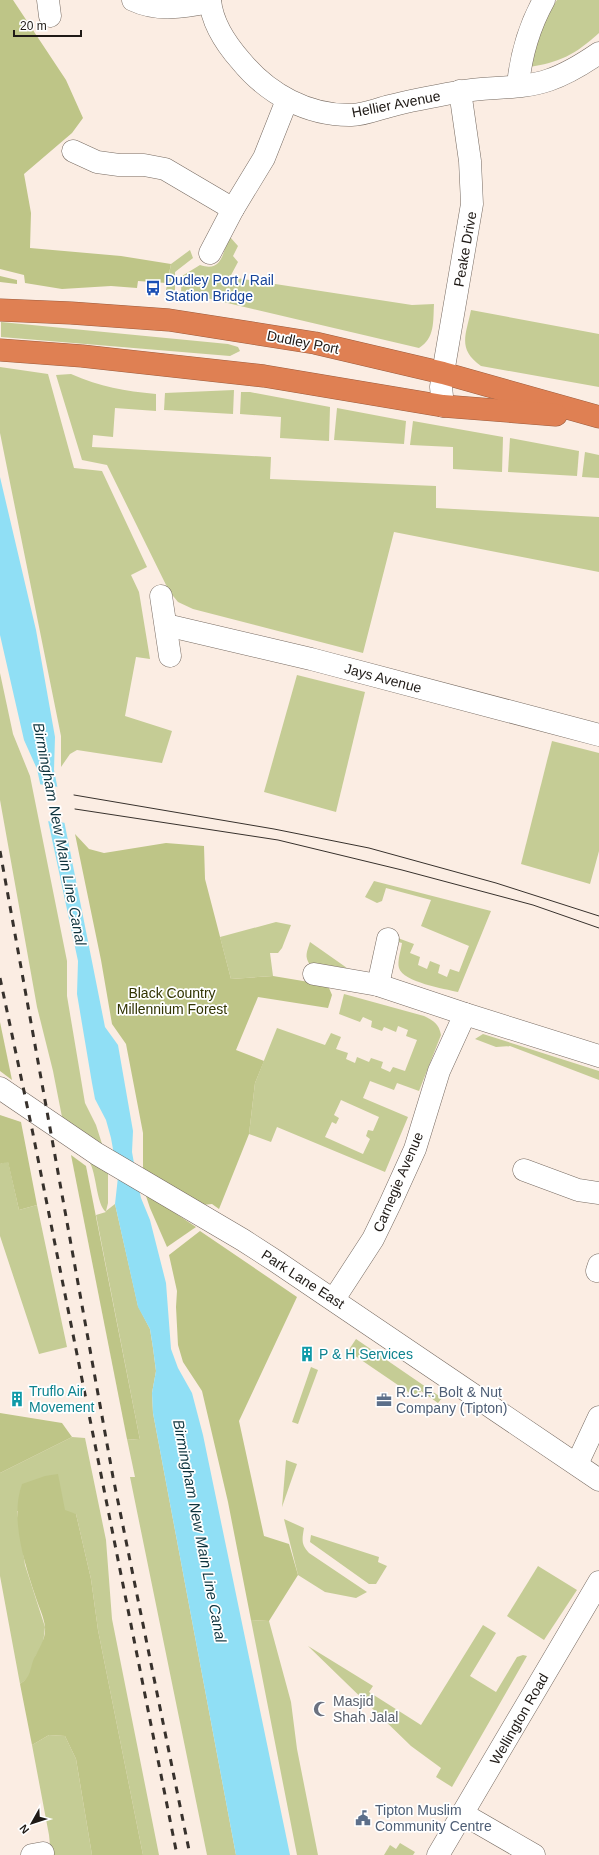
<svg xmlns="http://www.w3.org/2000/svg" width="599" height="1855" font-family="Helvetica,sans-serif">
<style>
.green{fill:#c5cc95;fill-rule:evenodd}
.forest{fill:#bec587}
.water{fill:#90dff5}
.pier{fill:#fbede3}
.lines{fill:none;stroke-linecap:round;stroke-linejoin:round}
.street-casing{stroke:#776b62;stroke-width:23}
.highway-casing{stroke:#9c5c3e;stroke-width:23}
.street{stroke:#fff;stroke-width:22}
.highway{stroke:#df8053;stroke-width:22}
.tram{stroke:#37312c;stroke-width:1}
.rail{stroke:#37312c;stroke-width:3;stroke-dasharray:7 7;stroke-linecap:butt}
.labels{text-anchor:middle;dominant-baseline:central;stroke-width:3.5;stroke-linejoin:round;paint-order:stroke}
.street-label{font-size:14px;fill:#1f1a16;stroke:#fff}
.transit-label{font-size:14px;fill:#164399;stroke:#fff;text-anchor:start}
.park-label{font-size:14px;fill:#303301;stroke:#fff}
.culture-label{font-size:14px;fill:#0d838f;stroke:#fff;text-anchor:start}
.service-label{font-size:14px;fill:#4e5e75;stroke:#fff;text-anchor:start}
.worship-label{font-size:14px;fill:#5b616d;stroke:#fff;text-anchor:start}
.water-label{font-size:15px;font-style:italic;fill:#0e343e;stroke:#fff}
</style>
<rect width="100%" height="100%" fill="#fbede3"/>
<g class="green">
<path d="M557 0H599V33C576 54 559 63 528 67L544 19Z"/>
<path d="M230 237 238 246 233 256 238 262 230 277 412 305 434 304C433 322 435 338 419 348L181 292 182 276 200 265C224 273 222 250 230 237Z"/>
<path d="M190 250 193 258 175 272V291L166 290 171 264Z"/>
<path d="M471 310 599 334V387L481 366C457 349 466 335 471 310Z"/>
<path d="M1 322 228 344 238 347 240 351 230 356 1 337Z"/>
<path d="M0 367 48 374 74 468 102 471 147 567 131 575 139 592 150 659 136 657 125 716 172 731 162 763 77 750 70 754 61 767V736L0 433Z"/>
<path d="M71 374C101 387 124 391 156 394V411L115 408 113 437 93 435 92 447 271 457 270 479 436 486V508L599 517V572L394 532 363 653 193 609 178 602 169 591 107 465 82 460 56 375Z"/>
<path d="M234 390 233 414 164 410 165 393Z"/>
<path d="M241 392H250L330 407 329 441 280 438 281 417 240 414Z"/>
<path d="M337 408 406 421 404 444 334 440Z"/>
<path d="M413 421 503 437 502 472 453 469V447L410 445Z"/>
<path d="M510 438 579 451 577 476 508 472Z"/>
<path d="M585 452 599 455V478L582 477Z"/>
<path d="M0 673 13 734 30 776 67 961V996L85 1103 96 1125 103 1147 62 1117 53 1071 37 1007 0 800Z"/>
<path d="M297 675 365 692 336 812 264 792Z"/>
<path d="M552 741 599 753V851L590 884 521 864Z"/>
<path d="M374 881 491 911 458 992C445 989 403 982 399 968 397 961 401 950 402 943L394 941 395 937 414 944 410 953 420 957 418 965 427 969 430 961 440 965 438 973 447 977 450 969 459 972 469 946 421 926 431 900 386 888 382 901 377 903 365 897Z"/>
<path d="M276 922 291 925 282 948 278 953H270L273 976 231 979 220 937Z"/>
<path d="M310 942 347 968 317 964 310 965C304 956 307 952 310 942Z"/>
<path d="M344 994 424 1016C434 1021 439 1024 441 1035L419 1091 397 1083 394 1090 370 1081 363 1098 408 1117 385 1172 277 1127 271 1142 249 1134 255 1083 277 1028 325 1045 331 1033 341 1037 336 1049 348 1053 346 1059 355 1063 357 1057 369 1062 371 1058 383 1062 381 1068 390 1072 393 1067 405 1071 417 1040 406 1036 408 1030 398 1026 396 1032 384 1027 382 1031 371 1027 372 1021 363 1017 360 1022 339 1014ZM341 1100 379 1117 373 1131 368 1130 366 1136 370 1139 363 1154 325 1137 332 1122 336 1124 339 1118 334 1115Z"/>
<path d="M483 1034 599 1071V1080L510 1046 496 1047 475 1039Z"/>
<path d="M8 1161 19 1210 37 1205 67 1347 39 1354 0 1236V1164Z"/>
<path d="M89 1161 108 1172V1203L106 1211 115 1204 138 1306 150 1329 153 1348 156 1371 152 1393 153 1413 236 1855H207L130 1477H135L127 1439 140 1440 96 1215 106 1212C96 1204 97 1174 89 1161Z"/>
<path d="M356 1339 442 1398 438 1403 421 1391 417 1398 348 1351Z"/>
<path d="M311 1367 318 1370 298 1424 292 1422Z"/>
<path d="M72 1437 85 1438 106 1540 112 1619 159 1855H143L98 1630 91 1579 76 1514 17 1511 25 1565 45 1627 43 1644 36 1655 29 1677 20 1684 0 1576V1473Z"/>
<path d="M286 1460 297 1464 282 1507Z"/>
<path d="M284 1519 304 1528C302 1540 301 1544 309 1553L367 1592 356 1598 325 1592 298 1575Z"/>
<path d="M311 1535 379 1557 378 1562 387 1566 376 1584H369L310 1542Z"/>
<path d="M538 1566 577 1590 544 1640 507 1616Z"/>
<path d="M251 1620 269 1621 291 1702 297 1749 318 1855H297Z"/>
<path d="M483 1625 496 1633 470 1676 496 1692 517 1657 523 1655 527 1656 452 1787 436 1777 441 1768 411 1746 308 1646 373 1686 369 1692 421 1725Z"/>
<path d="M49 1735 65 1736 76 1759 92 1855H51L49 1835 32 1745Z"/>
<path d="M400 1843 415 1852 413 1855H384L390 1845 396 1849Z"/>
</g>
<g class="forest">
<path d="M0 0H13L66 80 83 118 72 133 24 174 31 213 30 248 121 256 171 264 167 283 138 281 137 288 111 286 62 289 25 283 24 275 0 269Z"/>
<path d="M0 276 17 280V284L0 282Z"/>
<path d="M75 834 89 849 104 853 166 843 204 846 205 879 231 979 273 976 321 984 329 988 332 995 328 1008 258 997 236 1050 264 1061 255 1083 249 1134 219 1209 212 1204 202 1205 143 1171V1133L126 1044 112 1024 101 960Z"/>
<path d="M0 1022 12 1080 0 1071Z"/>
<path d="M0 1115 21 1122 37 1205 19 1210 8 1162 0 1164Z"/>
<path d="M71 1155 86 1166 140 1440 127 1439Z"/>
<path d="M145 1193 196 1227 167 1247 150 1208Z"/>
<path d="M200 1231 297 1297 239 1421 264 1536 289 1544 298 1575 269 1621 251 1620 228 1502 202 1391 183 1362 178 1345 176 1307 177 1291 169 1255Z"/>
<path d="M0 1413 62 1423 72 1437 0 1473Z"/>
<path d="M58 1474 65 1510 76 1514 91 1579 98 1630 143 1855H92L76 1759 65 1736 49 1735 32 1745 20 1684C31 1676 29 1673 33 1661 38 1649 46 1641 45 1627 44 1617 38 1605 35 1595 24 1562 10 1517 22 1484L45 1476Z"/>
</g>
<path class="water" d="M0 477 36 630 55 737 54 770 105 1027 118 1045 133 1131 132 1152 137 1180 141 1198 150 1220 166 1283 171 1349 178 1368 192 1393 203 1435 290 1855H236L153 1413 152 1393 156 1371 153 1348 150 1329 138 1307 115 1204 118 1177 111 1138 106 1120 95 1099 92 1083 77 994 78 961 37 769 24 740 0 635Z"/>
<path class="pier" d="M38 784 59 787 67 823 46 821Z"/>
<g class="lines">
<g class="street-casing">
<g id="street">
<path d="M48 0 50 16"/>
<path d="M133 0C158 12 184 7 210 2"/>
<path d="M210 0C212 24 226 44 241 61 268 94 308 116 352 115 364 115 378 109 390 106 413 100 435 96 458 92 488 86 520 90 549 80 567 74 583 64 599 53"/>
<path d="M518 85C521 55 529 27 544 0"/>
<path d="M73 151 97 162 119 165H144L165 169 233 209"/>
<path d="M210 253 233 209 264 158 287 100"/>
<path d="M443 406 441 387 443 373 472 204 470 161 460 91"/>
<path d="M161 596 170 656"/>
<path d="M166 625 311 659 599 735"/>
<path d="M314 974 378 985 465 1014 599 1056"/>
<path d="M378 985 388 939"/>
<path d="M0 1088 97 1154 243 1240 277 1262 599 1480"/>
<path d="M524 1170 578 1190 599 1193"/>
<path d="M597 1271 599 1265"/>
<path d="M334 1299 373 1239 390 1204 415 1149 439 1071 465 1014"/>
<path d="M577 1464 599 1417"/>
<path d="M463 1814 534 1855"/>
<path d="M32 1855 43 1853"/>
<path d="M438 1855 599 1582"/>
</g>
</g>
<g class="highway-casing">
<g id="highway">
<path d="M0 310 71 313 169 320 315 343 443 373 599 417"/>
<path d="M0 350 82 356 264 376 443 406 556 415"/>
</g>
</g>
<use href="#street" class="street"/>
<use href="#highway" class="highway"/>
<g class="tram">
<path d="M74 795 274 829 369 848 496 883 599 916"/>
<path d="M75 809 278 840 402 870 533 905 599 928"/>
</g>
<g class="rail">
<path d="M0 851 113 1477 190 1855"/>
<path d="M0 978 32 1129 177 1855"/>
</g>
</g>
<defs>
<g id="bus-bare" transform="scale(1.2)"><path d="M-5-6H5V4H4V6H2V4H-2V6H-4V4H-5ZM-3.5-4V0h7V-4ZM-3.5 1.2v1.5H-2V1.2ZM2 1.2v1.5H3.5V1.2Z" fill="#1a4fb4" stroke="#fff" stroke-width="2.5" paint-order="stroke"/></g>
<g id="building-bare" transform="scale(1.2)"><path d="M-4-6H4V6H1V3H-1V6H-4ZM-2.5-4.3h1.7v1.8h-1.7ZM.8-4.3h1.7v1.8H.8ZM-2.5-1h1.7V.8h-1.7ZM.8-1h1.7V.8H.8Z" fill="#0f9aa8" stroke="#fff" stroke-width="2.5" paint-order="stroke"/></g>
<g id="office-bare" transform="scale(1.2)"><path d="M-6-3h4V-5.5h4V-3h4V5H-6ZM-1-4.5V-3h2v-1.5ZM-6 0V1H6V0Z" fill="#5c6f8a" stroke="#fff" stroke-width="2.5" paint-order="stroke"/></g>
<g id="mosque-bare" transform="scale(1.2)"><path d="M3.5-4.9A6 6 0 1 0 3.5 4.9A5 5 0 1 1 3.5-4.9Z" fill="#6b7280" stroke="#fff" stroke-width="2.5" paint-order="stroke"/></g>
<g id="civic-bare" transform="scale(1.2)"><path d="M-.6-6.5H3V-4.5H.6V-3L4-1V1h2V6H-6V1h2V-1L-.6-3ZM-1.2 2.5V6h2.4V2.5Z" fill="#5c6f8a" stroke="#fff" stroke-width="2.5" paint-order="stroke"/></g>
</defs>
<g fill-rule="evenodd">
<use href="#bus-bare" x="153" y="288"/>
<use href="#building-bare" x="307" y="1354"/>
<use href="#building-bare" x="17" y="1399"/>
<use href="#office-bare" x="384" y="1400"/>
<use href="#mosque-bare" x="321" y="1709"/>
<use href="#civic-bare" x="363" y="1818"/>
</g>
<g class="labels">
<g class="street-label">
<text transform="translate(396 104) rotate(-11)">Hellier Avenue</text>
<text transform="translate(465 249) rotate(-80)">Peake Drive</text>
<text transform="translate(303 342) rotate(11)">Dudley Port</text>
<text transform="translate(383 678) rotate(15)">Jays Avenue</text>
<text transform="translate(398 1182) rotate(-67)">Carnegie Avenue</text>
<text transform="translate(303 1279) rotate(33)">Park Lane East</text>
<text transform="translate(519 1719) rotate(-60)">Wellington Road</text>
</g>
<g class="transit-label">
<text x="165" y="280">Dudley Port / Rail<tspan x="165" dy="16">Station Bridge</tspan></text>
</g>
<g class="park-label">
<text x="172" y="993">Black Country<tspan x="172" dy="16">Millennium Forest</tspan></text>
</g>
<g class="culture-label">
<text x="319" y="1354">P &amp; H Services</text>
<text x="29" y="1391">Truflo Air<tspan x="29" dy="16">Movement</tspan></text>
</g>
<g class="service-label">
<text x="396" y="1392">R.C.F. Bolt &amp; Nut<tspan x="396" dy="16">Company (Tipton)</tspan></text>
<text x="375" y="1810">Tipton Muslim<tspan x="375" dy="16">Community Centre</tspan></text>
</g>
<g class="worship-label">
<text x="333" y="1701">Masjid<tspan x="333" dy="16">Shah Jalal</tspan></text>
</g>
<g class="water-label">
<text transform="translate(60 834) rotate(79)">Birmingham New Main Line Canal</text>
<text transform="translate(200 1531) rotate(79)">Birmingham New Main Line Canal</text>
</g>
</g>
<g transform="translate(32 1823) rotate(231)" stroke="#ffffff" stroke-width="3" paint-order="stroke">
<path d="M0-3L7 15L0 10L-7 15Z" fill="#1f1a16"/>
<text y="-6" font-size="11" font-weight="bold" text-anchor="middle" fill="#1f1a16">N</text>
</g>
<path d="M14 30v6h67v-6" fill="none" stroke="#1f1a16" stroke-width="2"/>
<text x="20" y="30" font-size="12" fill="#1f1a16" stroke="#ffffff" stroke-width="3" paint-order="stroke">20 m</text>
</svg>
